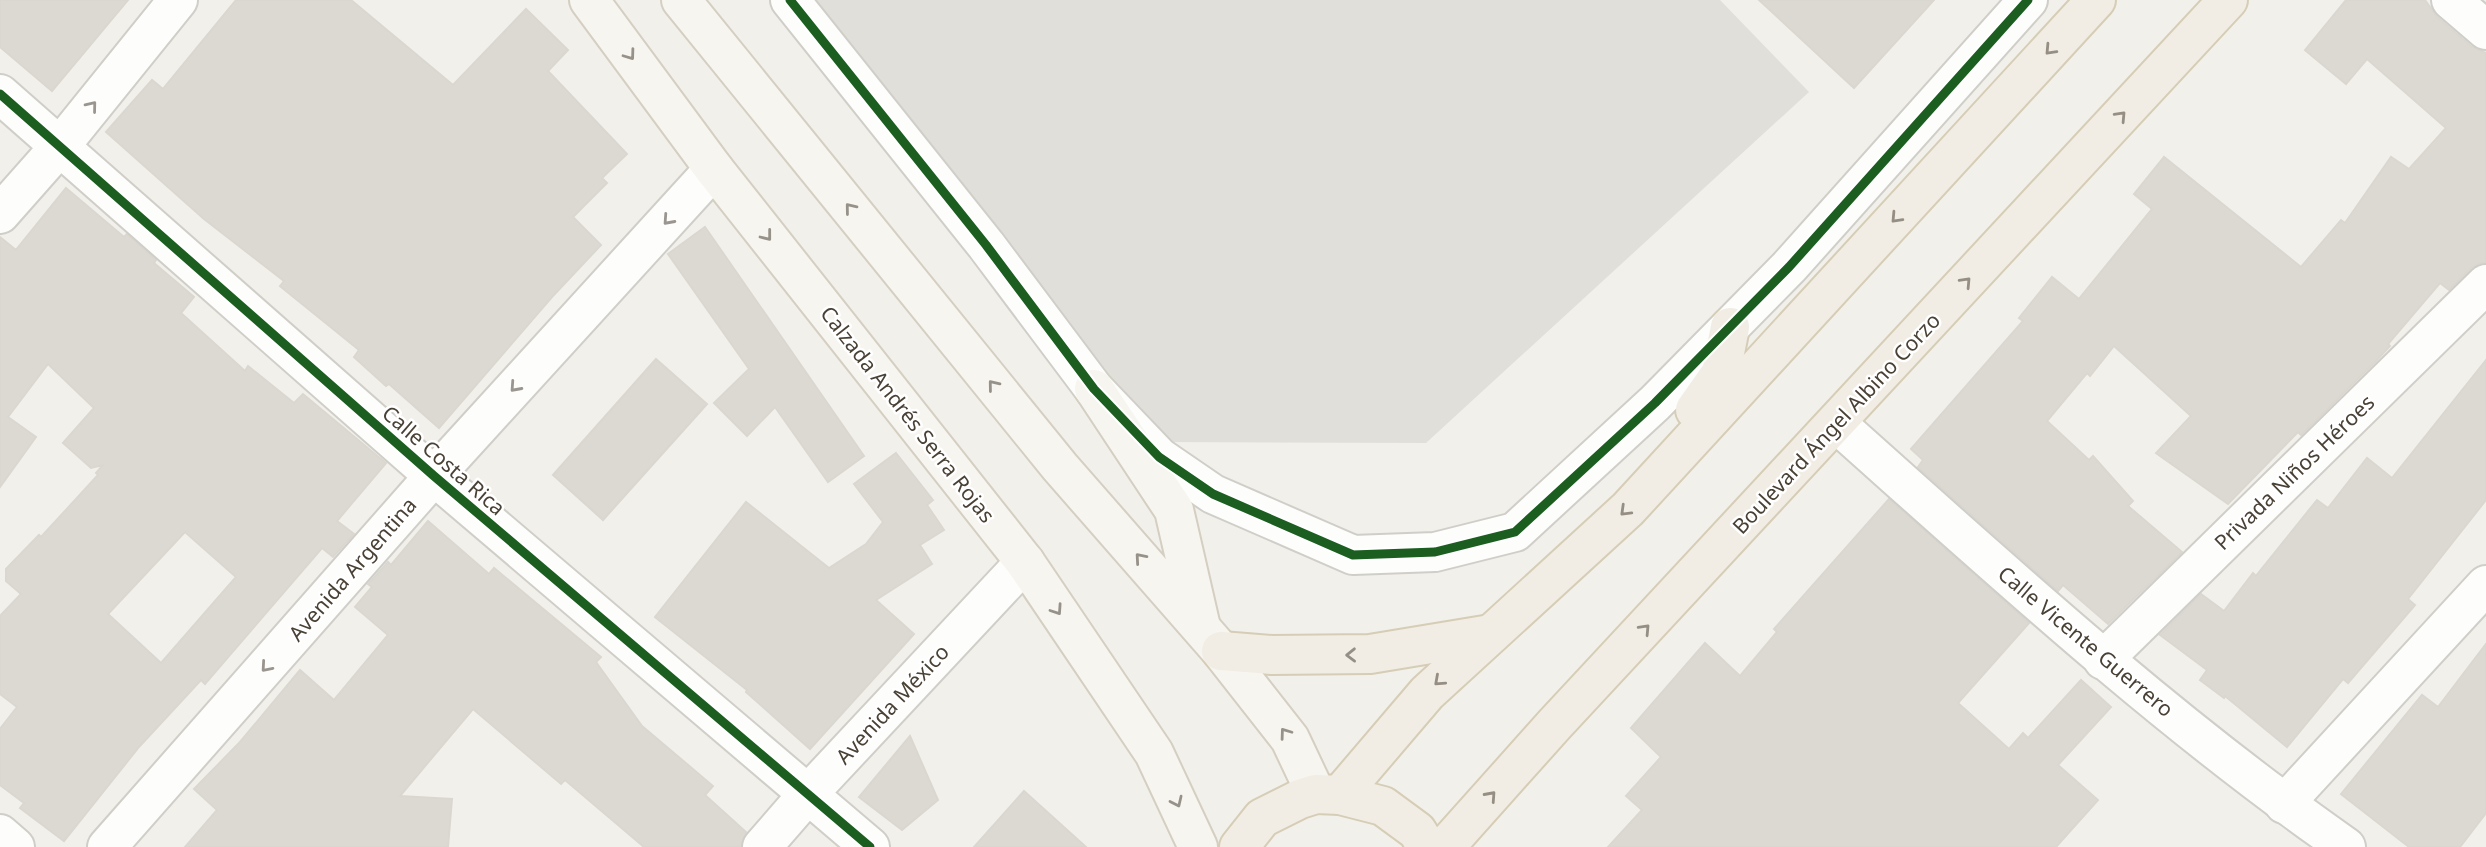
<svg xmlns="http://www.w3.org/2000/svg" width="2486" height="847" font-family="'Noto Sans',sans-serif">
<style>
.parking{fill:#e1dfda}
.building{fill:#dcd9d3;stroke:#dad7d0;stroke-width:2;fill-rule:evenodd}
.lines{fill:none;stroke-linecap:round;stroke-linejoin:round}
.street-casing{stroke:#d0cec8;stroke-width:42}
.secondary-casing{stroke:#d4cfc2;stroke-width:42}
.primary-casing{stroke:#d6cdb6;stroke-width:42}
.street{stroke:#fdfdfc;stroke-width:38}
.secondary{stroke:#f7f5ef;stroke-width:38}
.primary{stroke:#f1ede4;stroke-width:38}
.cycleway-casing{stroke:#fff;stroke-width:13}
.cycleway{stroke:#1b5e20;stroke-width:9}
.oneway{stroke:#958e84}
.oneway2{stroke:#979289}
.oneway3{stroke:#9a968f}
.labels{text-anchor:middle;dominant-baseline:central;stroke-width:5;stroke-linejoin:round;paint-order:stroke}
.street-label{font-size:21px;fill:#494135;stroke:#fff}
</style>
<rect width="100%" height="100%" fill="#f2f0ea"/>
<path class="parking" d="M810 0H1720L1809 92 1426 443 1161 442Z"/>
<g class="building">
<path d="M0 0H128L52 91 0 47Z"/>
<path d="M236 0H351L453 85 526 9 568 50 548 71 627 154 602 178 607 183 573 217 601 245 552 297 439 428 389 384 386 386 354 357 359 350 280 286 284 281 204 219 106 132 152 80 163 89Z"/>
<path d="M1759 0H1934L1854 88Z"/>
<path d="M2346 0H2425L2437 17 2472 47 2486 53V263H2480L2471 268 2449 290 2440 283 2388 344 2390 346 2376 361 2301 435 2298 432 2228 504 2156 453 2191 416 2114 346 2090 376 2087 373 2047 421 2089 460 2093 456 2133 501 2128 506 2182 552 2108 624 2063 585 2058 591 1974 517 1918 467 1923 460 1911 449 2023 321 2019 318 2052 277 2079 299 2152 209 2134 194 2164 157 2301 267 2341 220 2345 223 2391 157 2409 169 2446 128 2367 59 2346 84 2305 50Z"/>
<path d="M66 188 124 237 127 234 156 260 154 263 194 297 181 313 245 371 248 366 294 403 303 394 386 463 337 521 354 534 333 557 322 548 205 684 201 680 139 747 64 841 20 808 24 803 0 785V729L17 707 0 694V616L21 594 6 581V569L39 535 41 537 98 475 96 473 103 465 91 468 63 443 94 408 48 364 8 417 36 437 0 487V237L16 250ZM185 532 236 577 161 663 108 614Z"/>
<path d="M705 227 864 456 828 482 775 407 747 436 714 403 749 369 668 254Z"/>
<path d="M656 359 707 404 603 520 553 475Z"/>
<path d="M2486 360V500L2408 599 2415 605 2348 683 2343 679 2287 747 2225 696 2224 698 2200 680 2207 670 2160 635 2201 594 2224 611 2253 573 2256 576 2317 500 2328 508 2367 458 2392 478Z"/>
<path d="M896 453 933 500 927 505 944 530 920 545 932 564 876 600 914 634 810 749 746 692 747 690 655 617 746 502 829 568 866 544 883 522 854 484Z"/>
<path d="M1889 499 2029 623 1958 703 2009 749 2023 733 2028 738 2081 680 2111 707 2058 765 2098 800 2056 847H1608L1642 810 1626 796 1661 757 1631 728 1705 643 1740 676 1777 632 1774 629Z"/>
<path d="M428 521 489 574 494 568 601 657 596 662 642 726 713 786 705 795 746 832 741 847H644L565 780 561 784 473 709 400 796 452 799 448 847H185L217 810 194 789 240 742 300 670 334 700 388 635 355 607 372 587 368 584 388 562 391 565Z"/>
<path d="M2486 644V813L2460 847H2409L2341 794 2422 695 2438 707Z"/>
<path d="M910 736 938 800 902 830 859 797Z"/>
<path d="M1024 791 1086 847H974Z"/>
</g>
<g class="lines">
<g class="street-casing">
<g id="street">
<path d="M790 0 986 245 1094 389 1159 457 1213 494 1353 555 1435 552 1515 532 1655 403 1789 267 2028 0"/>
<path d="M2451 0 2486 30"/>
<path d="M0 94 434 476 870 847"/>
<path d="M0 214 61 145 178 0"/>
<path d="M1836 423C2001 570 2164 720 2346 847"/>
<path d="M2103 660 2486 284"/>
<path d="M2284 804 2486 585"/>
<path d="M0 834 15 847"/>
<path d="M107 847 434 476 714 169"/>
<path d="M762 847 808 794 1025 562"/>
</g>
</g>
<g class="secondary-casing">
<g id="secondary">
<path d="M589 0 714 169 1025 562 1154 753 1198 847"/>
<path d="M681 0 1060 467 1221 651 1290 739 1316 794"/>
<path d="M1094 389 1174 510 1200 623"/>
</g>
</g>
<g class="primary-casing">
<g id="primary">
<path d="M1695 410 1721 373 1730 327"/>
<path d="M1221 651 1272 655 1370 654 1491 634"/>
<path d="M1340 795 1427 693 1628 509 2096 0"/>
<path d="M1239 847 1262 818 1300 799 1316 794 1340 795 1383 806 1417 831 1427 847"/>
<path d="M1445 847 1554 725 2228 0"/>
</g>
</g>
<use href="#street" class="street"/>
<use href="#secondary" class="secondary"/>
<use href="#primary" class="primary"/>
<g class="cycleway-casing">
<g id="cycleway">
<path d="M790 0 986 245 1094 389 1159 457 1213 494 1353 555 1435 552 1515 532 1655 403 1789 267 2028 0"/>
<path d="M0 94 434 476 870 847"/>
</g>
</g>
<use href="#cycleway" class="cycleway"/>
</g>
<defs><path id="oneway-chevron" d="M-2-3.5L2.5 0L-2 3.5" fill="none" stroke-width="1.6" stroke-linecap="round" stroke-linejoin="round" transform="scale(1.75)"/></defs>
<g class="oneway">
<use href="#oneway-chevron" transform="translate(2050 50) rotate(133)"/>
<use href="#oneway-chevron" transform="translate(2121 116) rotate(-47)"/>
<use href="#oneway-chevron" transform="translate(1896 218) rotate(133)"/>
<use href="#oneway-chevron" transform="translate(1966 282) rotate(-47)"/>
<use href="#oneway-chevron" transform="translate(1625 511) rotate(136)"/>
<use href="#oneway-chevron" transform="translate(1645 629) rotate(-47)"/>
<use href="#oneway-chevron" transform="translate(1351 655) rotate(179)"/>
<use href="#oneway-chevron" transform="translate(1439 681) rotate(138)"/>
<use href="#oneway-chevron" transform="translate(1491 796) rotate(-48)"/>
</g>
<g class="oneway2">
<use href="#oneway-chevron" transform="translate(630 55) rotate(54)"/>
<use href="#oneway-chevron" transform="translate(850 208) rotate(-129)"/>
<use href="#oneway-chevron" transform="translate(767 236) rotate(52)"/>
<use href="#oneway-chevron" transform="translate(993 385) rotate(-129)"/>
<use href="#oneway-chevron" transform="translate(1140 558) rotate(-131)"/>
<use href="#oneway-chevron" transform="translate(1057 610) rotate(56)"/>
<use href="#oneway-chevron" transform="translate(1285 733) rotate(-126)"/>
<use href="#oneway-chevron" transform="translate(1177 802) rotate(65)"/>
</g>
<g class="oneway3">
<use href="#oneway-chevron" transform="translate(92 106) rotate(-51)"/>
<use href="#oneway-chevron" transform="translate(668 220) rotate(132)"/>
<use href="#oneway-chevron" transform="translate(515 387) rotate(132)"/>
<use href="#oneway-chevron" transform="translate(266 667) rotate(131)"/>
</g>
<g class="labels">
<g class="street-label">
<text transform="translate(908 414) rotate(52)">Calzada Andrés Serra Rojas</text>
<text transform="translate(1836 423) rotate(-47)">Boulevard Ángel Albino Corzo</text>
<text transform="translate(444 460) rotate(41)">Calle Costa Rica</text>
<text transform="translate(2294 472) rotate(-44)">Privada Niños Héroes</text>
<text transform="translate(352 569) rotate(-49)">Avenida Argentina</text>
<text transform="translate(2086 641) rotate(40)">Calle Vicente Guerrero</text>
<text transform="translate(892 704) rotate(-47)">Avenida México</text>
</g>
</g>
</svg>
